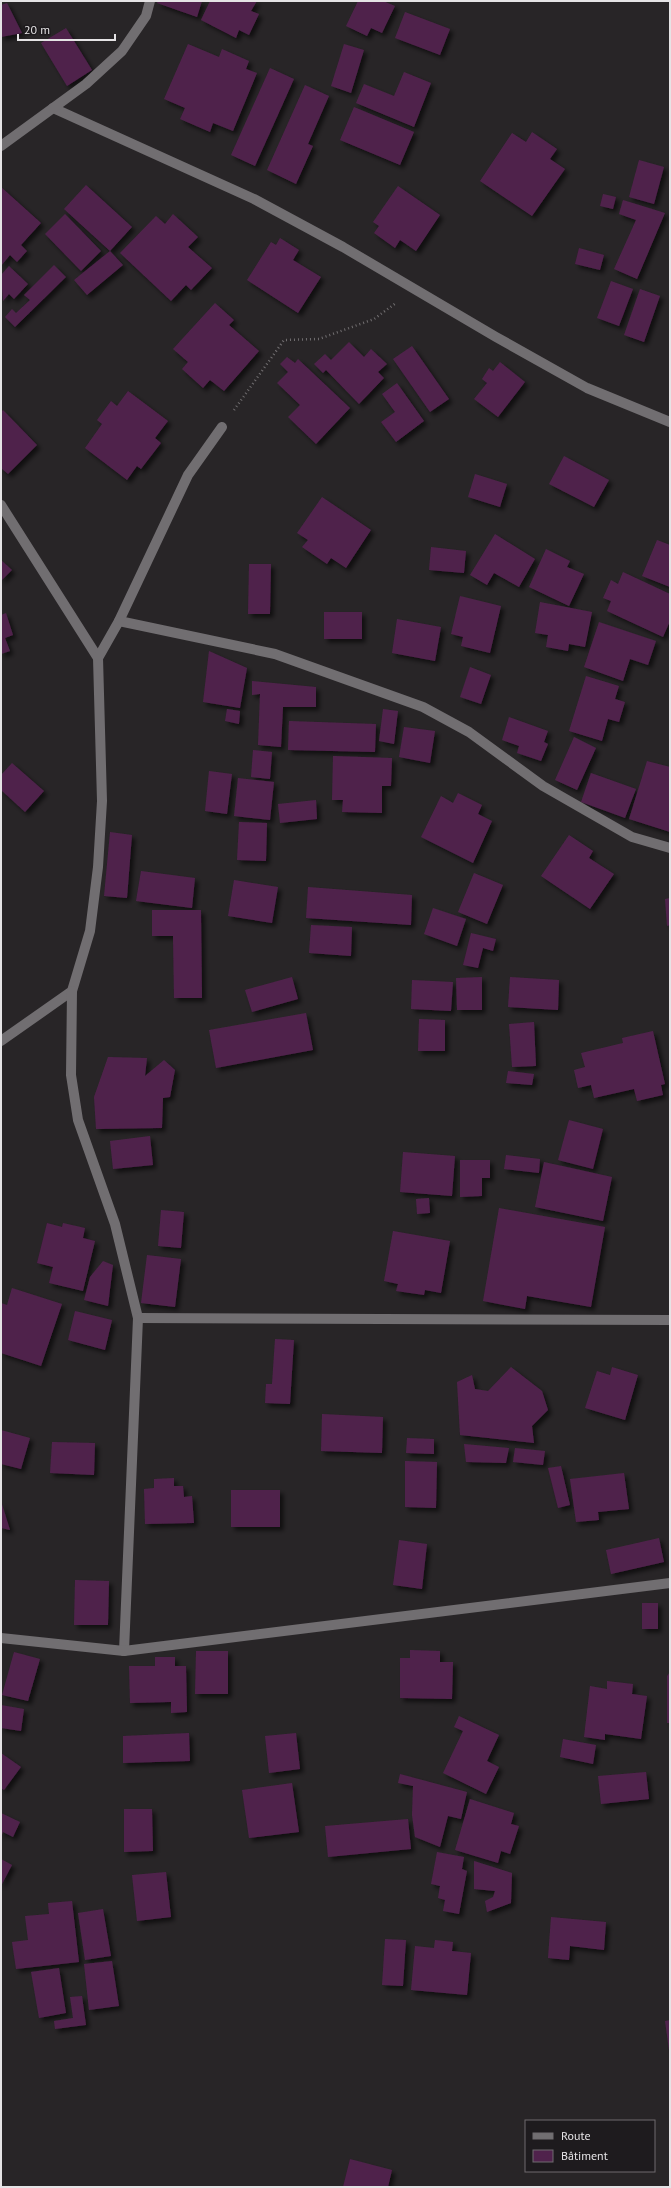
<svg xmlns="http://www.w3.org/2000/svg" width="671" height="2188" font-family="'PT Sans',sans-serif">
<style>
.building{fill:#50224c;filter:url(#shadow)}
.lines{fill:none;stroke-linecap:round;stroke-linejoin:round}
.path{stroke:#716e70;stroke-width:2.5;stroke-dasharray:1 3;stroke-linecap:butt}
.street{stroke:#716e71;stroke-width:10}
</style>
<defs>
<filter id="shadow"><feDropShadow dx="3.5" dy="3.5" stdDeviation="2" flood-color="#0009"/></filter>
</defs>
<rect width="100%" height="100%" fill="#282527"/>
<g class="building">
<path d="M158 1H202L197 17 157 3Z"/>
<path d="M210 1H257L251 11 259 14 249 35 239 30 236 38 201 20Z"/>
<path d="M358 1H383L395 6 382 33 371 28 367 36 346 26Z"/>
<path d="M7 3 22 33 1 37V5Z"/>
<path d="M405 12 450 29 440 55 395 38Z"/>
<path d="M66 28 92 70 67 86 41 43Z"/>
<path d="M188 44 219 57 222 49 249 61 246 69 257 73 233 131 213 123 210 132 180 119 185 108 164 99Z"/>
<path d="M344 44 364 50 351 93 331 86Z"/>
<path d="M270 68 294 79 255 166 231 155Z"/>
<path d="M404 72 431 83 414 127 356 103 364 84 394 96Z"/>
<path d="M305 85 329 96 308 144 313 146 296 184 267 170Z"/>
<path d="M354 107 414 132 400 165 340 140Z"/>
<path d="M532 132 557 149 550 159 565 169 532 216 480 181 512 133 526 142Z"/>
<path d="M639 160 664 167 654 204 629 197Z"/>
<path d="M86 185 132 227 110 251 123 265 87 295 74 280 110 251 64 209Z"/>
<path d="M398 186 440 215 416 251 400 240 395 248 374 233 379 226 373 222Z"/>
<path d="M1 187 41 223 21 245 27 251 17 262 10 255 1 266Z"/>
<path d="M603 194 616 197 613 209 600 206Z"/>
<path d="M623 200 665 213 637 279 614 269 636 220 619 214Z"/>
<path d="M65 214 101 251 81 271 45 234Z"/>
<path d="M173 214 198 237 188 247 212 268 191 290 186 285 171 301 120 253 156 216 165 224Z"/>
<path d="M280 238 299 250 293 260 321 277 298 313 247 280 271 242 276 245Z"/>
<path d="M579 248 604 255 600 270 575 264Z"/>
<path d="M54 265 66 277 15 327 5 317 12 309 16 313 30 300 24 295Z"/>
<path d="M9 266 28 284 14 299 9 294 3 301 1 275Z"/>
<path d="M611 281 633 289 619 326 597 318Z"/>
<path d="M640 289 660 296 644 342 624 335Z"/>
<path d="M215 303 234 320 229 325 259 351 224 391 210 380 203 388 182 369 188 362 173 349Z"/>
<path d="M349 342 364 357 371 349 387 364 378 372 384 378 359 404 326 370 323 373 314 364 325 354 331 360Z"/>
<path d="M412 346 449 399 430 412 393 359Z"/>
<path d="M287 357 295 363 298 359 350 408 316 444 288 417 300 405 277 383 288 372 280 364Z"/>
<path d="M500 362 525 382 498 417 474 399 487 383 482 379 489 368 493 371Z"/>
<path d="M397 383 424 421 396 442 381 422 395 412 382 394Z"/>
<path d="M128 391 168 421 155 438 161 443 141 469 137 466 127 480 85 448 102 424 97 420 111 401 117 406Z"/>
<path d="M3 410 37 445 8 474 1 468V412Z"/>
<path d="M564 456 609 480 594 507 549 484Z"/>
<path d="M475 474 507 484 500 507 468 497Z"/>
<path d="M322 497 371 530 346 568 331 558 327 564 302 547 308 540 297 533Z"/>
<path d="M495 534 535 559 519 587 494 573 487 585 470 575Z"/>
<path d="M657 540 670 545V587L642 576Z"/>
<path d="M431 547 466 551 464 573 429 570Z"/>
<path d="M546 549 570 561 567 567 584 574 569 606 529 587Z"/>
<path d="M1 560 12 570 1 581Z"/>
<path d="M249 564H271L270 614H248Z"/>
<path d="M623 572 670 594V621L663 637 607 611 611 601 603 598 611 580 618 584Z"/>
<path d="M460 596 501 606 490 653 461 646 463 637 451 634Z"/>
<path d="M540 602 592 612 585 647 569 644 568 651 546 647 548 635 535 633Z"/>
<rect x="324" y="612" width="38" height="27"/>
<path d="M6 613 13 635 5 638 10 651 1 654V615Z"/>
<path d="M397 619 441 627 435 661 392 653Z"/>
<path d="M599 622 656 641 648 665 630 659 623 681 584 667Z"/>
<path d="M209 651 247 668 240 708 203 702Z"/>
<path d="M470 667 491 675 481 704 460 697Z"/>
<path d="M586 676 619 686 615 699 625 702 619 722 608 719 602 741 569 731Z"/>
<path d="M252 681 316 687V707H283L281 747 258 745 260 694 252 695Z"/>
<path d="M227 709 240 711 239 724 225 721Z"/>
<path d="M383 709 398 711 394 744 379 741Z"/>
<path d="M509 717 548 731 544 742 548 744 541 761 517 753 519 746 502 740Z"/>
<path d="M289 721 376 724 375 752 288 750Z"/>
<path d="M404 727 435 731 430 763 399 757Z"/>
<path d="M574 737 596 748 577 790 555 780Z"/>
<path d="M253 750 272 752 270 779 251 777Z"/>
<path d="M333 756 392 758 391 786H382V813L342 812 343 800H332Z"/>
<path d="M647 761 670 767V832L629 819Z"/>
<path d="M12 763 44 791 25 812 1 790V775Z"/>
<path d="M209 771 232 774 227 814 205 811Z"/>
<path d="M591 773 636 789 625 818 581 802Z"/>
<path d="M238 778 274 782 270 820 234 816Z"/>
<path d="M458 793 482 805 478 814 492 821 473 863 421 837 441 796 453 803Z"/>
<path d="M316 800 317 819 280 823 278 804Z"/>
<path d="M239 822 267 823 266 861 237 860Z"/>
<path d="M110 832 132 835 127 898 104 896Z"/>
<path d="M569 835 593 851 589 858 614 874 590 909 541 876Z"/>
<path d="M141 871 195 878 192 908 136 901Z"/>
<path d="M474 873 503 885 487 924 458 912Z"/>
<path d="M234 880 278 887 272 923 228 916Z"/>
<path d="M308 887 412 895 411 925 306 918Z"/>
<path d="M670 898V925L667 926 665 899Z"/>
<path d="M433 908 466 919 457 946 424 934Z"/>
<path d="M152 910H201L202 998H174L173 936H152Z"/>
<path d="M311 925 352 927 351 956 309 953Z"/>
<path d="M471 933 496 939 493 951 483 948 478 968 463 965Z"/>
<path d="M292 977 298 999 252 1012 245 990Z"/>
<path d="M482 977V1010H457L456 978Z"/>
<path d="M510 977 559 980 558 1010 508 1007Z"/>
<path d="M412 980 453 982 451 1011 411 1009Z"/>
<path d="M306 1013 313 1050 216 1068 209 1030Z"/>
<path d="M419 1019 445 1020V1051H418Z"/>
<path d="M534 1022 536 1066 512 1067 509 1024Z"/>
<path d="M653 1031 665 1084 661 1085 663 1095 637 1101 634 1089 594 1098 591 1085 578 1088 574 1070 585 1067 581 1053 623 1043 622 1038Z"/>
<path d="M108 1057 147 1058 145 1076 164 1060 175 1070 170 1097 163 1098 162 1128 96 1129 94 1097Z"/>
<path d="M508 1071 534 1074 532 1085 506 1083Z"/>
<path d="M569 1120 603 1129 593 1169 558 1160Z"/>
<path d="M150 1136 153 1165 113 1169 110 1141Z"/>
<path d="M403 1152 455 1156 452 1196 400 1192Z"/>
<path d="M506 1155 540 1159 539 1173 504 1169Z"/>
<path d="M460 1160H490V1178H482V1196L460 1197Z"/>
<path d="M544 1162 612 1177 603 1221 535 1207Z"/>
<path d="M429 1198 430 1213 417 1214 416 1199Z"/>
<path d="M499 1208 605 1227 591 1307 527 1296 525 1309 483 1301Z"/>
<path d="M161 1210 184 1212 181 1248 158 1246Z"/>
<path d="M47 1223 62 1227 63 1223 85 1228 83 1238 95 1241 83 1291 49 1283 53 1267 37 1263Z"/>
<path d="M393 1231 450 1241 441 1293 425 1290 424 1295 396 1291 398 1284 384 1281Z"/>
<path d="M147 1255 181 1259 175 1307 141 1303Z"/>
<path d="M103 1261 113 1265 108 1306 84 1300 90 1277Z"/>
<path d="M12 1288 62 1304 41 1366 1 1353V1303L7 1305Z"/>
<path d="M75 1311 112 1320 105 1350 68 1340Z"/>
<path d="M275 1339 294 1340 290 1404 265 1403 266 1384H272Z"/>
<path d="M511 1367 542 1391 548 1410 532 1426 534 1443 460 1435 457 1382 472 1375 475 1389 488 1391Z"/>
<path d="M612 1367 638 1375 625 1420 585 1408 597 1371 610 1375Z"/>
<path d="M322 1414 383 1417 382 1453 321 1451Z"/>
<path d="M1 1430 30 1438 21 1469 1 1464Z"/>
<path d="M407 1438 434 1439V1454L406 1453Z"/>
<path d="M52 1442 95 1443 94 1475 50 1473Z"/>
<path d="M464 1444 509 1448 506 1463 466 1462Z"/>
<path d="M515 1448 545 1451 543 1465 513 1462Z"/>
<path d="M405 1461 437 1462 436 1508 405 1507Z"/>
<path d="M561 1466 570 1505 558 1508 548 1468Z"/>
<path d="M624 1473 629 1509 598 1512 599 1520 576 1522 570 1479Z"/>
<path d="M174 1478V1486H183L184 1497 192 1496 194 1523 145 1524 144 1489 154 1488V1479Z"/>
<rect x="231" y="1490" width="49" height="37"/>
<path d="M1 1501 10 1530 1 1528Z"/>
<path d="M659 1538 664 1562 611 1574 606 1550Z"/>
<path d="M399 1540 427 1544 422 1589 393 1585Z"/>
<path d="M75 1580 109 1581 108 1625H74Z"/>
<rect x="642" y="1603" width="16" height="26"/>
<path d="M410 1650 440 1651V1662H453L452 1699 400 1698V1658H410Z"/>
<path d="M196 1651H228V1694H195Z"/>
<path d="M14 1652 40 1659 28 1701 2 1695Z"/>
<path d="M155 1657H175V1666H186L187 1712 171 1713V1702L130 1703 129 1666H155Z"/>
<path d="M670 1672V1723H667V1676Z"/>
<path d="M607 1681 633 1684 632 1694 647 1696 641 1739 605 1734V1740L584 1737 590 1686 607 1689Z"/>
<path d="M1 1705 24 1709 21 1731 1 1728Z"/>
<path d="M459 1716 499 1735 487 1761 499 1767 486 1794 443 1773 463 1731 454 1727Z"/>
<path d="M189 1733 190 1761 123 1763V1736Z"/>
<path d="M296 1733 300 1769 269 1773 265 1736Z"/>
<path d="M563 1739 596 1745 593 1764 560 1757Z"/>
<path d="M1 1753 21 1767 4 1790 1 1788Z"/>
<path d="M646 1772 649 1799 601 1804 598 1776Z"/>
<path d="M400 1774 467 1792 461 1819 448 1816 440 1847 415 1837 412 1815 413 1786 398 1783Z"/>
<path d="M292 1783 299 1832 249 1838 242 1790Z"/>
<path d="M470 1799 514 1813 511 1824 519 1826 510 1854 501 1851 498 1863 455 1850Z"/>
<path d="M124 1809H152L153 1851 124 1852Z"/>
<path d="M1 1813 20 1822 13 1837 3 1832 1 1837Z"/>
<path d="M408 1819 411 1849 328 1857 325 1826Z"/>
<path d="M437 1852 464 1857 462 1869 467 1871 459 1914 443 1911 445 1900 438 1898 440 1886 431 1884Z"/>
<path d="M1 1859 12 1865 1 1886Z"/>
<path d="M474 1861 512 1873 511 1903 487 1912 485 1901 493 1897 495 1891 474 1889Z"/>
<path d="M166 1872 171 1917 137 1921 132 1875Z"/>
<path d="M72 1901 79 1962 16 1969 12 1942 28 1940 25 1916 49 1914 48 1903Z"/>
<path d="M103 1909 111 1956 85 1960 78 1913Z"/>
<path d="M551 1917 606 1922 604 1950 570 1946 569 1960 548 1958Z"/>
<path d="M385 1939 406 1940 403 1986 382 1985Z"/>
<path d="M435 1940 453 1942 452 1951 471 1953 467 1995 411 1990 415 1946 434 1948Z"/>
<path d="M112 1961 119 2006 89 2010 84 1964Z"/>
<path d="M59 1968 66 2013 39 2018 31 1972Z"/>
<path d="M82 1996 86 2025 55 2029 54 2021 73 2018 70 1997Z"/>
<path d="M670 2020V2050H669L665 2021Z"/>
<path d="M350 2159 392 2170 388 2187H343Z"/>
</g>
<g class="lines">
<path class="path" d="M234 410 284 340 319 339 374 319 396 303"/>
<g class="street">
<path d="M53 108 254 199 343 247 496 337 587 388 670 422"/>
<path d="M1 146 86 84 122 51 146 16 150 1"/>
<path d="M1 505 98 658 102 801 98 867 90 931 72 991 1 1041"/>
<path d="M119 621 275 654 423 707 469 732 543 786 632 837 670 848"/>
<path d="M98 658 119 621 188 475 222 427"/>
<path d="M72 991 71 1075 78 1120 115 1224 138 1318 124 1651"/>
<path d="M138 1318 670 1320"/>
<path d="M1 1638 124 1651 670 1583"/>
</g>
</g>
<rect width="671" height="2188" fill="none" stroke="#e5e3e5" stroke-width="4"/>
<rect x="525" y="2120" width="130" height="52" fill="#1e1b1e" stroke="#6e6b6e"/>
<rect x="533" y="2133" width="20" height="6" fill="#716e71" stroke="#6e6b6e"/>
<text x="561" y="2140" font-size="12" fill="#e5e3e5">Route</text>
<rect x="533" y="2150" width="20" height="12" fill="#50224c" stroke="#6e6b6e"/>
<text x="561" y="2160" font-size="12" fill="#e5e3e5">Bâtiment</text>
<path d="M18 34v6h97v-6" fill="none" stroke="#e5e3e5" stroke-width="2"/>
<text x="24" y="34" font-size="12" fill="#e5e3e5" stroke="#1e1b1e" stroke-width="3" paint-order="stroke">20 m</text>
</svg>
